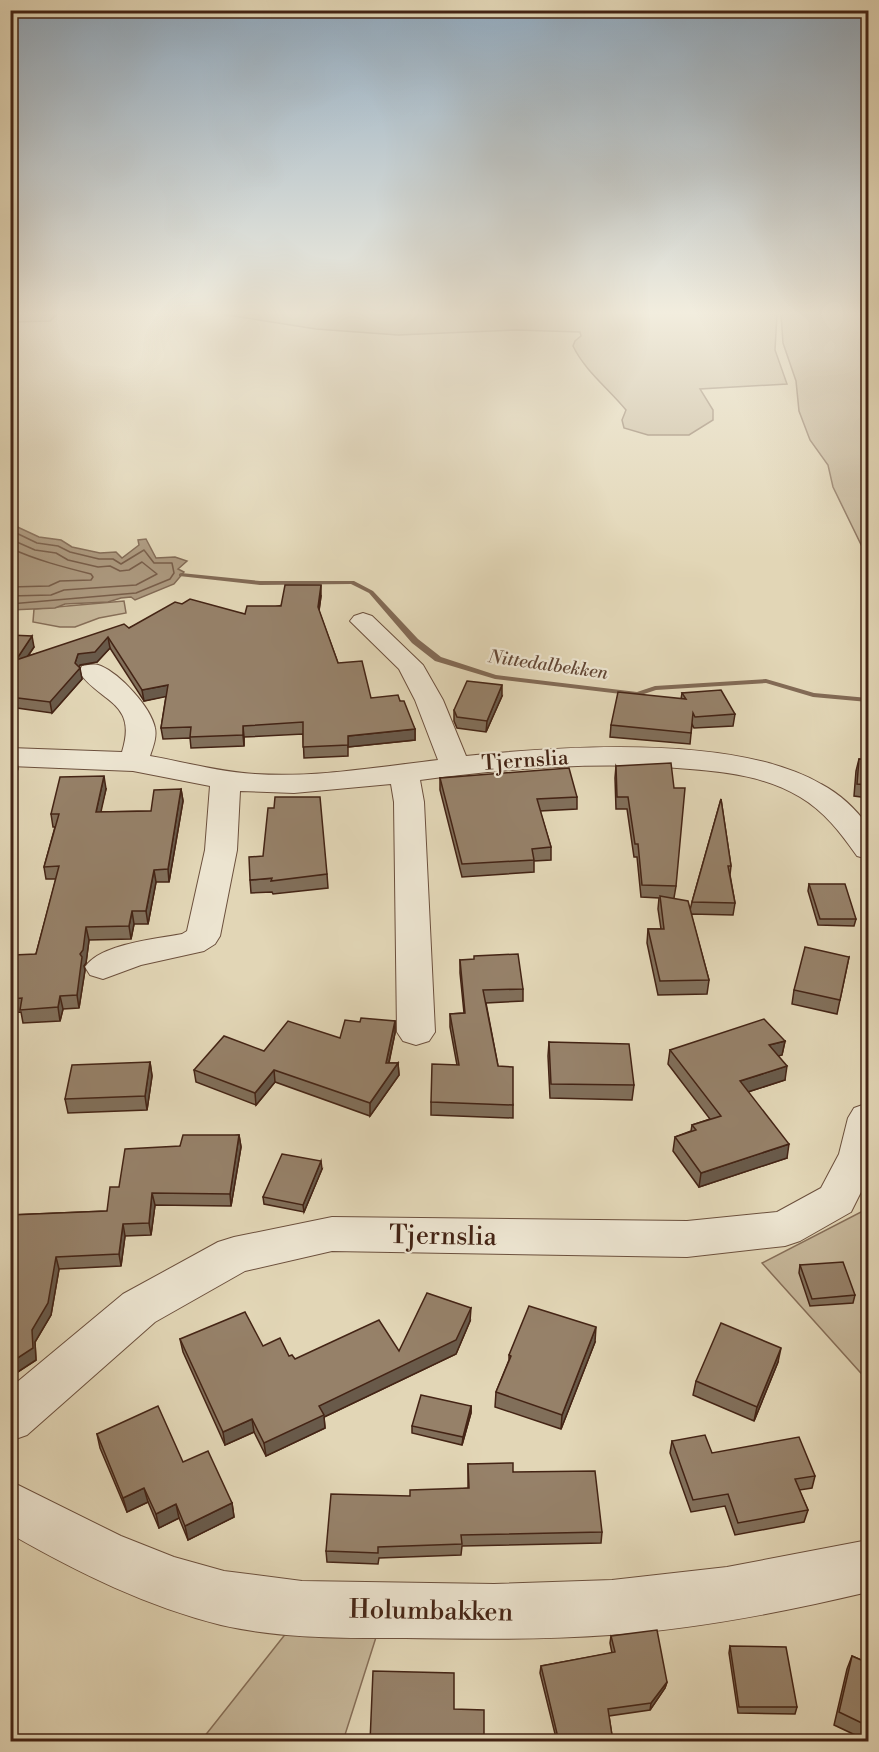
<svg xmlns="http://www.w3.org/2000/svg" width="879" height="1752" font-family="'Libre Bodoni',serif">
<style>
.green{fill:#c7b89b;stroke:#866e58;stroke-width:1.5}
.water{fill:#ac997f;stroke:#826a55;stroke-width:1.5}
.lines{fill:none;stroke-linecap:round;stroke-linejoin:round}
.shore{stroke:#785e4a;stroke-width:1.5}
.stream{fill:#826a55;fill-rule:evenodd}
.minor-casing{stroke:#6c503d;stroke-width:2}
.minor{fill:#ece4d0;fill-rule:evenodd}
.wall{fill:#816f5a;stroke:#442415;stroke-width:1.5}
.shaded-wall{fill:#695a4a;stroke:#442415;stroke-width:1.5}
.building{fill:#968169;stroke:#442415;stroke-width:1.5}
.labels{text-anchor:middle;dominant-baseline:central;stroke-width:4.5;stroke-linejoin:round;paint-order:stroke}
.far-water-label{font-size:18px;font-style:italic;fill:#634735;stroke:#ece4d0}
.street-label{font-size:21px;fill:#442415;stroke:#ece4d0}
.near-street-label{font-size:26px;fill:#442415;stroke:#ece4d0}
</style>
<rect width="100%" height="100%" fill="#e2d6b6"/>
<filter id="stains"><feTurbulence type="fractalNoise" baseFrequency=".00333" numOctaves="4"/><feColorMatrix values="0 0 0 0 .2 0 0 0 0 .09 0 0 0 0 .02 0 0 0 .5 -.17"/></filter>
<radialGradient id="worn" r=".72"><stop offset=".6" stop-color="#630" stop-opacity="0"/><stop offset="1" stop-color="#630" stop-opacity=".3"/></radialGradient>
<g class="green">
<path d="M10 314H57L50 321 11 322Z"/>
<path d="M221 314H777L775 350 787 384 700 389 713 410V420L689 435H648L624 428 622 420 626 410C609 389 585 371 573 346L575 341 581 336 580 332 516 330 398 335 316 329Z"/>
<path d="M781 314H868V559L833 487 828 465 810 440 799 411 796 381 783 343Z"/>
<path d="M124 601 126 613 99 618 75 627H60L33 622 34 609Z"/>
<path d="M868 1195V1381L762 1263 865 1210Z"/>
<path d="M378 1631 343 1741 200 1742 287 1632Z"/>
</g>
<path class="water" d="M11 524 39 537 61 540 72 547 100 553 116 552 122 558 139 545 138 540 146 539 156 558 175 557 187 561 178 569 184 572 174 584 135 600 131 597 121 598 108 602 65 604 55 608 11 610Z"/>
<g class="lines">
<g class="shore">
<path d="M10 530 37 543 58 546 70 552 99 559H113L121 564 144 550 154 563H172L174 573 170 579 136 593 10 604"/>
<path d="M10 539 35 550 56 553 68 560 98 567 110 566 120 571 129 570 142 562 157 574 136 585 64 590 51 595 10 596"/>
<path d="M10 548C36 560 63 567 91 574L93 577 91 580 60 581 49 586 10 587"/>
</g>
<path class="stream" d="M181 573 260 581H354L373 591 418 639 441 657 496 675 637 692 655 686 766 679 814 693 868 698V702L813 697 766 683 656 690 638 696 495 679 435 661 412 643 369 593 351 584 260 585 179 576V574Z"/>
<g class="minor-casing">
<g id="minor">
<path d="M363 613 372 616 423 665 443 700 466 756C563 746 735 734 821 784 840 794 856 809 868 826V859L857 856C840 832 825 812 800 797 767 777 728 772 690 769 600 761 510 768 420 780L424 802 435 1032 429 1041 416 1045 403 1041 397 1032 394 802 391 784 294 793 240 791 237 850 220 936 215 944 204 951 141 965 103 979 90 975 85 967C100 944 156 939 182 934L187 931 205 850 210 786 133 771 10 766V748L122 752C138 701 100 703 79 672L82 666C89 665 94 663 101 666 120 674 151 707 155 728 157 737 153 747 150 756 185 762 219 772 255 774 316 778 377 767 438 760L415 700 399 669 350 621 354 616Z"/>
<path d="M868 1103V1178L851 1212 800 1241 785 1246 687 1257 332 1251 245 1271 155 1322 27 1435 10 1441V1388L123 1294 218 1242 234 1237 332 1217 687 1221 777 1212 821 1188 839 1154 848 1118 854 1108Z"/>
<path d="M10 1481 121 1536 174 1557 224 1571 302 1581 494 1584 612 1580 727 1567 868 1540V1592C784 1612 697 1629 610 1635 542 1640 474 1639 406 1638 345 1638 282 1639 221 1625 148 1607 79 1573 14 1536L10 1534Z"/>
</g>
</g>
<use href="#minor" class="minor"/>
</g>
<g class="wall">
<path d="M321 596 319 611 338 663 371 698 400 701 415 729V740L348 747V756L304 758 303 734 244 737V746L191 748 190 738 163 739 161 728 166 696 144 701 110 648 97 662 80 665 79 667 82 679 52 713 10 707V635L34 647 28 656 129 628 182 604 245 614Z"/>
<path d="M682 693 735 714 733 726 694 728 692 724 690 744 610 737 611 725 681 699Z"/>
<path d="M502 696 486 732 457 728 454 721V710Z"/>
<path d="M859 759 868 760V798L854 796 856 771Z"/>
<path d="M616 766 676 886 674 898 690 910 692 902 721 799 731 866 730 875 735 903 733 915 691 914 709 980 707 994 658 995 647 943 648 929H661L658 909 659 898 641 897 637 857H634L627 809H616L615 778Z"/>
<path d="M440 778 577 797V809L540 811 551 847V860L534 861V872L462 877 440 790Z"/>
<path d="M106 789 100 812 151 811 181 789 183 801 169 882H156L148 924H134L131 939 89 940 86 963 84 966 85 970 79 1008 63 1009 60 1021 23 1023 21 1012 10 1013V964L36 954 56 879H46L44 867 55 827H53L51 814Z"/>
<path d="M327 874 328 888 273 894 272 892 251 893 250 880Z"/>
<path d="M809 884 856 919 854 926 818 925 808 891Z"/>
<path d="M849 957 837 1014 792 1004 794 990Z"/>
<path d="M460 960 523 989V1001L486 1003 498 1066 513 1105V1118L431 1115V1102L457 1065 450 1027V1014L464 1013 460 973Z"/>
<path d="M395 1021V1033L389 1063H398L399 1075 370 1116 275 1082 256 1105 196 1082 194 1070 264 1051 340 1038 360 1022Z"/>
<path d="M785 1041 782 1055 778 1056 785 1080 748 1092 787 1158 699 1187 673 1151 675 1137 691 1131 692 1125 710 1119 668 1064 670 1050Z"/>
<path d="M549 1042 634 1085 632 1100 550 1098 548 1056Z"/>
<path d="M150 1062 152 1076 147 1110 68 1113 65 1099Z"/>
<path d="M239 1135 241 1147 231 1206 155 1205 151 1235 125 1236 121 1266 59 1269 51 1315 35 1342 36 1360 10 1377V1215L107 1211 119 1187 180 1146Z"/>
<path d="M322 1169 304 1212 264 1204 263 1197Z"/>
<path d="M800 1265 855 1295 853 1303 810 1306 799 1273Z"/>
<path d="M470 1321 456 1354 324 1417 325 1428 266 1456 254 1432 225 1445 183 1352 180 1339 263 1346 295 1359 399 1351Z"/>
<path d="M595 1342 561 1429 495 1407 496 1392 509 1360V1355Z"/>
<path d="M778 1362 754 1421 693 1395 696 1381Z"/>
<path d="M471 1406V1413L462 1445 412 1433V1426Z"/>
<path d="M97 1434 183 1462 232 1503 234 1517 188 1540 179 1518 159 1528 148 1502 127 1512 100 1448Z"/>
<path d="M672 1441 712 1453 815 1476 812 1488 799 1490 808 1510 804 1522 735 1535 725 1506 691 1512 670 1453Z"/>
<path d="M468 1464 513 1472 602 1532 601 1543 462 1546 461 1555 379 1558 378 1564 327 1562 326 1551 410 1496 468 1488Z"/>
<path d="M611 1636 667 1682 665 1688 650 1710 609 1716 613 1742H557L540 1673 541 1666 612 1653 610 1643Z"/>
<path d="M730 1646 797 1707 795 1714 738 1713 729 1653Z"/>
<path d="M852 1656 868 1663V1741L834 1725 847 1669Z"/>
</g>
<g class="shaded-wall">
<path d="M321 585V596L318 617V607Z"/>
<path d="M32 636 34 647 18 670 16 660Z"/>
<path d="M108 637 110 648 97 662 80 665 78 670 80 668 82 679 52 713 50 702 75 663 78 654Z"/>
<path d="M168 685 169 696 144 701 142 690Z"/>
<path d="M502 685V696L486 732 487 721Z"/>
<path d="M243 726 244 737V746L243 735Z"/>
<path d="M415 729V740L348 747V736Z"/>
<path d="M16 757 18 769 10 789V771Z"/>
<path d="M104 776 106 789 98 825 96 812Z"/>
<path d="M181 789 183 801 169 882 168 869Z"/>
<path d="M154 870 156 882 148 924 146 911Z"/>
<path d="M132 911 134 924 131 939 129 926Z"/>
<path d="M86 927 89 940 86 963 84 966 85 970 79 1008 77 995 80 954Z"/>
<path d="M60 996 63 1009 60 1021 58 1007Z"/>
<path d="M395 1021V1033L386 1075V1063Z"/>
<path d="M785 1041 782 1055 767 1059 769 1045Z"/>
<path d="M150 1062 152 1076 147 1110 145 1096Z"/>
<path d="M398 1063 399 1075 370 1116V1103Z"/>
<path d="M787 1066 785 1080 738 1095 740 1081Z"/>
<path d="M274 1070 275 1082 256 1105 255 1093Z"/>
<path d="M239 1135 241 1147 231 1206 230 1194Z"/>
<path d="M789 1144 787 1158 699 1187 701 1173Z"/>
<path d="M321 1161 322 1169 304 1212 303 1205Z"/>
<path d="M152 1193 155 1205 151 1235 149 1223Z"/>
<path d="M123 1224 125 1236 121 1266 119 1254Z"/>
<path d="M56 1257 59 1269 51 1315 35 1342 36 1360 10 1377V1363L32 1330Z"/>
<path d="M471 1308 470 1321 456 1354 324 1417 325 1428 266 1456 264 1443 319 1406Z"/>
<path d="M596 1327 595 1342 561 1429 562 1415Z"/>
<path d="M781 1348 778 1362 754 1421 757 1407Z"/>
<path d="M471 1406V1413L462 1445 463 1437Z"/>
<path d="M252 1419 254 1432 225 1445 223 1432Z"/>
<path d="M144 1488 148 1502 127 1512 123 1498Z"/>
<path d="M232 1503 234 1517 188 1540 185 1526Z"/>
<path d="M176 1504 179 1518 159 1528 156 1514Z"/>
<path d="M667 1682 665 1688 650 1710 651 1703Z"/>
</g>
<g class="building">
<path d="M285 585H321L318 607 338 663 362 661 371 698 398 695 400 701H404L415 729 348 736V745L303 747V722L243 726V735L190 737 191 727 161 728 168 685 142 690 108 637 95 652 78 654 75 663 80 668 50 702 10 697V635L32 636 16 660 124 624 129 628 175 602 182 604 190 599 245 614 247 606H281Z"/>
<path d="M467 681 502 685 487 721 457 717 454 710Z"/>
<path d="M721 690 735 714 695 717 693 713 691 733 611 725 618 692 686 699 682 693Z"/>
<path d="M10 757H16L10 771Z"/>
<path d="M859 759 868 760V785L857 784Z"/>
<path d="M671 763 674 788H685L676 886 642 885 638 844H635L628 797H617L616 766Z"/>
<path d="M569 768 577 797 537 799 551 847 532 849 534 860 462 864 440 778Z"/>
<path d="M104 776 96 812 151 811 154 790 181 789 168 869 154 870 146 911H132L129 926 86 927 83 950 80 954 82 957 77 995 60 996 58 1007 20 1010 22 998 10 999V964L13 955 36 954 59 866 44 867 59 814H51L60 777Z"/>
<path d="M275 797H320L327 874 271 881 272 878 250 880 249 857 263 856 268 808H274Z"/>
<path d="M721 799 731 866H728L735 903 692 902Z"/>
<path d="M809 884H845L856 919H820Z"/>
<path d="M660 896 688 901 709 980 660 981 648 929H664Z"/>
<path d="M805 947 849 957 840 1000 794 990Z"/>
<path d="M518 954 523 989 483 990 498 1066 513 1067V1105L431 1102 432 1064 459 1065 450 1014 465 1013 460 960 474 959V956Z"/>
<path d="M361 1018 395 1021 386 1063H398L370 1103 274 1070 255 1093 194 1070 224 1036 264 1051 288 1021 340 1038 345 1020 360 1022Z"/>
<path d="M764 1019 785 1041 769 1045 787 1066 740 1081 789 1144 701 1173 675 1137 696 1130 692 1125 721 1116 670 1050Z"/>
<path d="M549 1042 629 1044 634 1085 551 1084Z"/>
<path d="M150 1062 145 1096 65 1099 72 1065Z"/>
<path d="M183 1135H239L230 1194 152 1193 149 1223 123 1224 119 1254 56 1257 48 1303 32 1330 33 1348 10 1363V1215L107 1211 110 1187H119L125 1149 180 1146Z"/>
<path d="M282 1154 321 1161 303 1205 263 1197Z"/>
<path d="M843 1262 855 1295 812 1299 800 1265Z"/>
<path d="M427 1293 471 1308 456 1340 319 1406 324 1415 264 1443 252 1419 223 1432 180 1339 245 1312 263 1346 280 1338 289 1356 292 1355 295 1359 379 1320 399 1351Z"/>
<path d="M529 1306 596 1327 562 1415 496 1392 511 1356 509 1355Z"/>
<path d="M721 1323 781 1348 757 1407 696 1381Z"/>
<path d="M421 1395 471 1406 463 1437 412 1426Z"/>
<path d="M158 1406 183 1462 208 1451 232 1503 185 1526 176 1504 156 1514 144 1488 123 1498 97 1434Z"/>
<path d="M705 1435 712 1453 799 1437 815 1476 795 1479 808 1510 738 1523 728 1494 693 1500 672 1441Z"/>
<path d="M513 1463V1472L595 1471 602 1532 461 1535 462 1544 378 1547V1553L326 1551 331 1494 410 1496V1490L469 1488 468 1464Z"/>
<path d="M657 1630 667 1682 651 1703 608 1709 613 1742H559L541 1666 615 1652 611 1636Z"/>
<path d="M730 1646 786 1647 797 1707H739Z"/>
<path d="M852 1656 868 1663V1726L839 1712Z"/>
<path d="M373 1671 454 1673V1709L484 1710V1742H370Z"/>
</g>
<linearGradient id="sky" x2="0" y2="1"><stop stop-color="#90a9be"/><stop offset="0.56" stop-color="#f2edde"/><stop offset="1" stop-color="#f2edde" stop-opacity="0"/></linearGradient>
<rect width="879" height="559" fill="url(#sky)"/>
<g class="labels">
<g class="far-water-label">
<text transform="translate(548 665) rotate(8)">Nittedalbekken</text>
</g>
<g class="street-label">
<text transform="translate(525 761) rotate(-4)">Tjernslia</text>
</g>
<g class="near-street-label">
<text transform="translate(443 1236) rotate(1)">Tjernslia</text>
<text transform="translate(431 1611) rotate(1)">Holumbakken</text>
</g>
</g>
<rect width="879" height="1752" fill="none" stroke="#e2d6b6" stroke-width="36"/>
<rect x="12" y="12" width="855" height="1728" fill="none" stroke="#442415" stroke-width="3"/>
<rect x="18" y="18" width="843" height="1716" fill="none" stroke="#442415" stroke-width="1.5"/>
<rect width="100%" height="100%" filter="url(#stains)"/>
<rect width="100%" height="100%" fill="url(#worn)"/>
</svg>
